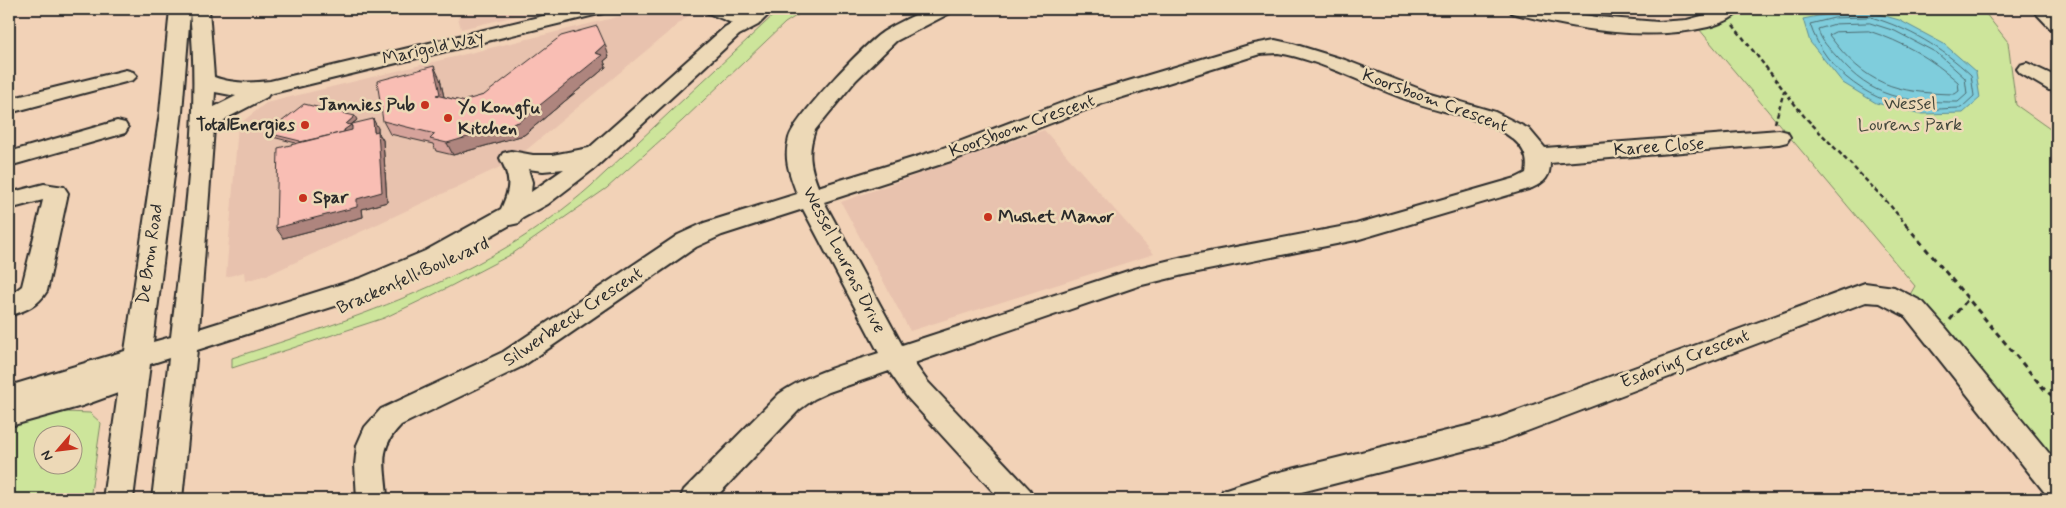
<svg xmlns="http://www.w3.org/2000/svg" width="2066" height="508" font-family="Mynerve,sans-serif">
<style>
.built{fill:#e8c2ae}
.green{fill:#cde59b;stroke:#7c8863;fill-rule:evenodd}
.water{fill:#7fcddc;stroke:#5d8c95}
.lines{fill:none;stroke-linecap:round;stroke-linejoin:round}
.shore{stroke:#4d6c72;stroke-width:1}
.minor-casing{stroke:#2b2b2b;stroke-width:4}
.path-far1{stroke:#2b2b2b;stroke-width:2.5;stroke-dasharray:4.5 3;stroke-linecap:butt}
.path{stroke:#2b2b2b;stroke-width:3;stroke-dasharray:5.5 4.5;stroke-linecap:butt}
.minor{fill:#edd9b7;fill-rule:evenodd}
.wall{fill:#d6a39b;stroke:#2b2b2b}
.shaded-wall{fill:#ae857e;stroke:#2b2b2b}
.building{fill:#f9beb4;stroke:#2b2b2b}
.poi-dot{fill:#c8321e;stroke:#edd9b7;stroke-width:2}
.labels{text-anchor:middle;dominant-baseline:central;stroke-width:5;stroke-linejoin:round;paint-order:stroke}
.street-label{font-size:18px;fill:#2b2b2b;stroke:#edd9b7}
.park-label{font-size:18px;fill:#43473c;stroke:#edd9b7}
.poi-label{font-size:18px;font-weight:bold;fill:#2b2b2b;stroke:#edd9b7;text-anchor:start}
</style>
<rect width="100%" height="100%" fill="#f2d2b7"/>
<filter id="ink" filterUnits="userSpaceOnUse"><feTurbulence type="fractalNoise" baseFrequency=".02" numOctaves="2"/><feDisplacementMap in="SourceGraphic" scale="10" xChannelSelector="R" yChannelSelector="G"/><feConvolveMatrix kernelMatrix="1 2 1 2 8 2 1 2 1" color-interpolation-filters="sRGB"/></filter>
<g filter="url(#ink)">
<g class="built">
<path d="M456 9H546L461 29Z"/>
<path d="M650 9H687L694 11 513 161 270 274 245 281 244 272 226 277 238 125 266 103Z"/>
<path d="M1044 130 1154 254 910 331 841 202Z"/>
</g>
<g class="green">
<path d="M780 9H807L785 23 682 121 607 188 512 254 447 288 384 318 232 368V358C359 317 490 276 591 186Z"/>
<path d="M1744 9H1982L2008 42 2016 105 2057 134V471L1925 311 1908 298 1915 286 1699 29C1716 26 1731 21 1744 9Z"/>
<path d="M66 412 90 413 101 423 90 499H9V425ZM42 436H72V466H42Z"/>
</g>
<path class="water" d="M1872 12 1899 20 1944 44 1976 72 1980 98 1963 113 1922 114 1876 103 1843 83 1810 42 1803 19 1833 13Z"/>
<g class="lines">
<g class="shore">
<path d="M1871 17C1910 29 1941 47 1971 75L1974 96 1961 108C1948 108 1935 110 1923 109 1873 105 1825 72 1810 24L1834 18Z"/>
<path d="M1870 23 1895 31 1937 53 1965 78 1967 94 1958 102C1906 102 1872 99 1837 57 1829 48 1821 41 1818 29L1835 24Z"/>
<path d="M1869 31C1903 42 1931 58 1958 82L1959 91 1955 94C1895 93 1866 85 1829 35L1835 32Z"/>
</g>
<g class="minor-casing">
<g id="minor">
<path d="M170 9H209L214 77C233 84 250 83 270 81L572 9H606L603 13 269 94 267 97 227 118 214 128 199 329 361 278 425 251 501 209C511 187 511 179 500 158L503 153 511 151 533 155H552L589 148 725 27 732 23 708 13 705 9H732L747 14 753 9H774L758 25 739 35 595 168 548 204 521 219 519 223 510 225 443 263 379 292 197 350 182 499H152L169 358 150 364 133 499H103L118 393 82 406 10 426 9 386 125 351 160 112ZM190 12C201 120 183 230 171 337L153 342 182 112ZM215 92 236 96 214 107ZM528 169 543 171 564 169 531 192 532 182Z"/>
<path d="M928 9H953L950 13 896 41 856 80 815 130C807 153 810 166 818 187L935 151 1088 93 1249 45 1275 40 1293 44 1345 60 1430 93 1495 112 1529 129 1545 148 1779 130 1787 132 1790 137 1787 142 1779 144 1550 163C1550 177 1545 182 1532 188L1356 240 1183 275 1138 286 914 363 927 381 1030 490 1034 499H1000L907 397 889 371 829 392 814 399 799 410 714 499H680L684 490 779 394C809 373 845 364 879 353L803 209 722 235 696 247 523 366 401 425C376 450 386 468 387 499H357L355 465 357 445 365 427 381 409 503 352 678 235 704 223 797 194C790 174 783 160 789 138 795 117 864 45 883 32 897 23 913 16 928 9ZM1278 53C1323 60 1371 88 1414 102 1446 114 1486 117 1513 139 1524 148 1529 159 1526 173L1516 178 1356 224 1183 257 1134 269 902 345 824 202 951 161 1104 103 1260 54Z"/>
<path d="M1509 9H1546L1597 17 1658 22 1687 20 1705 15 1717 9H1741C1734 19 1719 24 1708 27 1644 42 1575 29 1512 13Z"/>
<path d="M2032 9H2053L2057 13V30L2050 28Z"/>
<path d="M2027 63 2057 77V91L2049 90 2020 73 2017 69 2020 65Z"/>
<path d="M126 70 133 72 137 76 133 80 9 113V99Z"/>
<path d="M117 121 125 123 128 128 125 133 9 166V152Z"/>
<path d="M44 184 64 187 68 193 47 291C38 306 25 311 9 316V296L22 286 43 200 9 209V193Z"/>
<path d="M1865 283 1894 287 1923 302 1946 328 2057 463V498L2046 494 1905 316 1880 303 1866 302 1498 442 1274 499H1219L1223 490 1272 474 1495 419Z"/>
</g>
</g>
<g class="path-far1">
<path d="M1733 25 1804 116 1889 204 1907 226"/>
<path d="M1775 123 1784 91"/>
</g>
<g class="path">
<path d="M1906 225 2044 389 2057 400"/>
<path d="M1950 320 1969 298"/>
</g>
<use href="#minor" class="minor"/>
</g>
<g class="wall">
<path d="M609 57 604 61 606 67 524 135 453 155 436 151 433 144 390 134 383 121 440 79 444 97 465 102 484 95Z"/>
<path d="M357 120 352 124 378 128V132L383 140 387 202 362 209 363 217 283 238 296 143 269 136 267 133Z"/>
</g>
<g class="shaded-wall">
<path d="M605 44 609 57 604 61 606 67 524 135 453 155 447 143 595 53Z"/>
<path d="M434 66 440 79 446 106 436 95Z"/>
<path d="M355 116 357 120 348 127 346 124Z"/>
<path d="M373 119 378 128V132L383 140 387 202 362 209 363 217 283 238 276 228 374 132Z"/>
<path d="M351 125 353 129 346 134 344 130Z"/>
</g>
<g class="building">
<path d="M597 26 605 44 595 53 602 55 519 122 447 143 430 139 435 134 383 121 377 81 434 66 440 94 436 95 465 102 466 100 484 95 561 36Z"/>
<path d="M304 104 355 116 346 124 351 125 344 130V132L300 142V141L267 133Z"/>
<path d="M373 119 374 132 378 131 382 192 357 199V207L276 228 278 148 352 130V124Z"/>
</g>
</g>
<g class="poi-dot">
<circle cx="425" cy="105" r="5"/>
<circle cx="448" cy="118" r="5"/>
<circle cx="305" cy="125" r="5"/>
<circle cx="303" cy="198" r="5"/>
<circle cx="988" cy="217" r="5"/>
</g>
<g class="labels">
<g class="street-label">
<text transform="translate(433 48) rotate(-13)">Marigold Way</text>
<text transform="translate(1435 101) rotate(20)">Koorsboom Crescent</text>
<text transform="translate(1022 126) rotate(-20)">Koorsboom Crescent</text>
<text transform="translate(1659 147) rotate(-4)">Karee Close</text>
<text transform="translate(150 254) rotate(-82)">De Bron Road</text>
<text transform="translate(844 260) rotate(63)">Wessel Lourens Drive</text>
<text transform="translate(413 276) rotate(-24)">Brackenfell Boulevard</text>
<text transform="translate(573 317) rotate(-34)">Silwerbeeck Crescent</text>
<text transform="translate(1685 359) rotate(-21)">Esdoring Crescent</text>
</g>
<g class="park-label">
<text x="1910" y="104">Wessel<tspan x="1910" dy="21">Lourens Park</tspan></text>
</g>
<g class="poi-label">
<text x="415" y="105" text-anchor="end">Jannies Pub</text>
<text x="458" y="108">Yo Kongfu<tspan x="458" dy="21">Kitchen</tspan></text>
<text x="295" y="125" text-anchor="end">TotalEnergies</text>
<text x="313" y="198">Spar</text>
<text x="998" y="217">Mushet Manor</text>
</g>
</g>
<rect width="2066" height="508" fill="none" stroke="#edd9b7" stroke-width="30"/>
<rect x="15" y="15" width="2036" height="478" fill="none" stroke="#2b2b2b" stroke-width="2" filter="url(#ink)"/>
<g transform="translate(58 450) rotate(242)"><circle r="24" fill="#edd9b7" stroke="#9f937f"/>
<path d="M0-4L9 19L0 12L-9 19Z" fill="#c8321e"/>
<text y="-8" font-size="14" font-weight="bold" text-anchor="middle" fill="#2b2b2b">N</text>
</g>
</svg>
